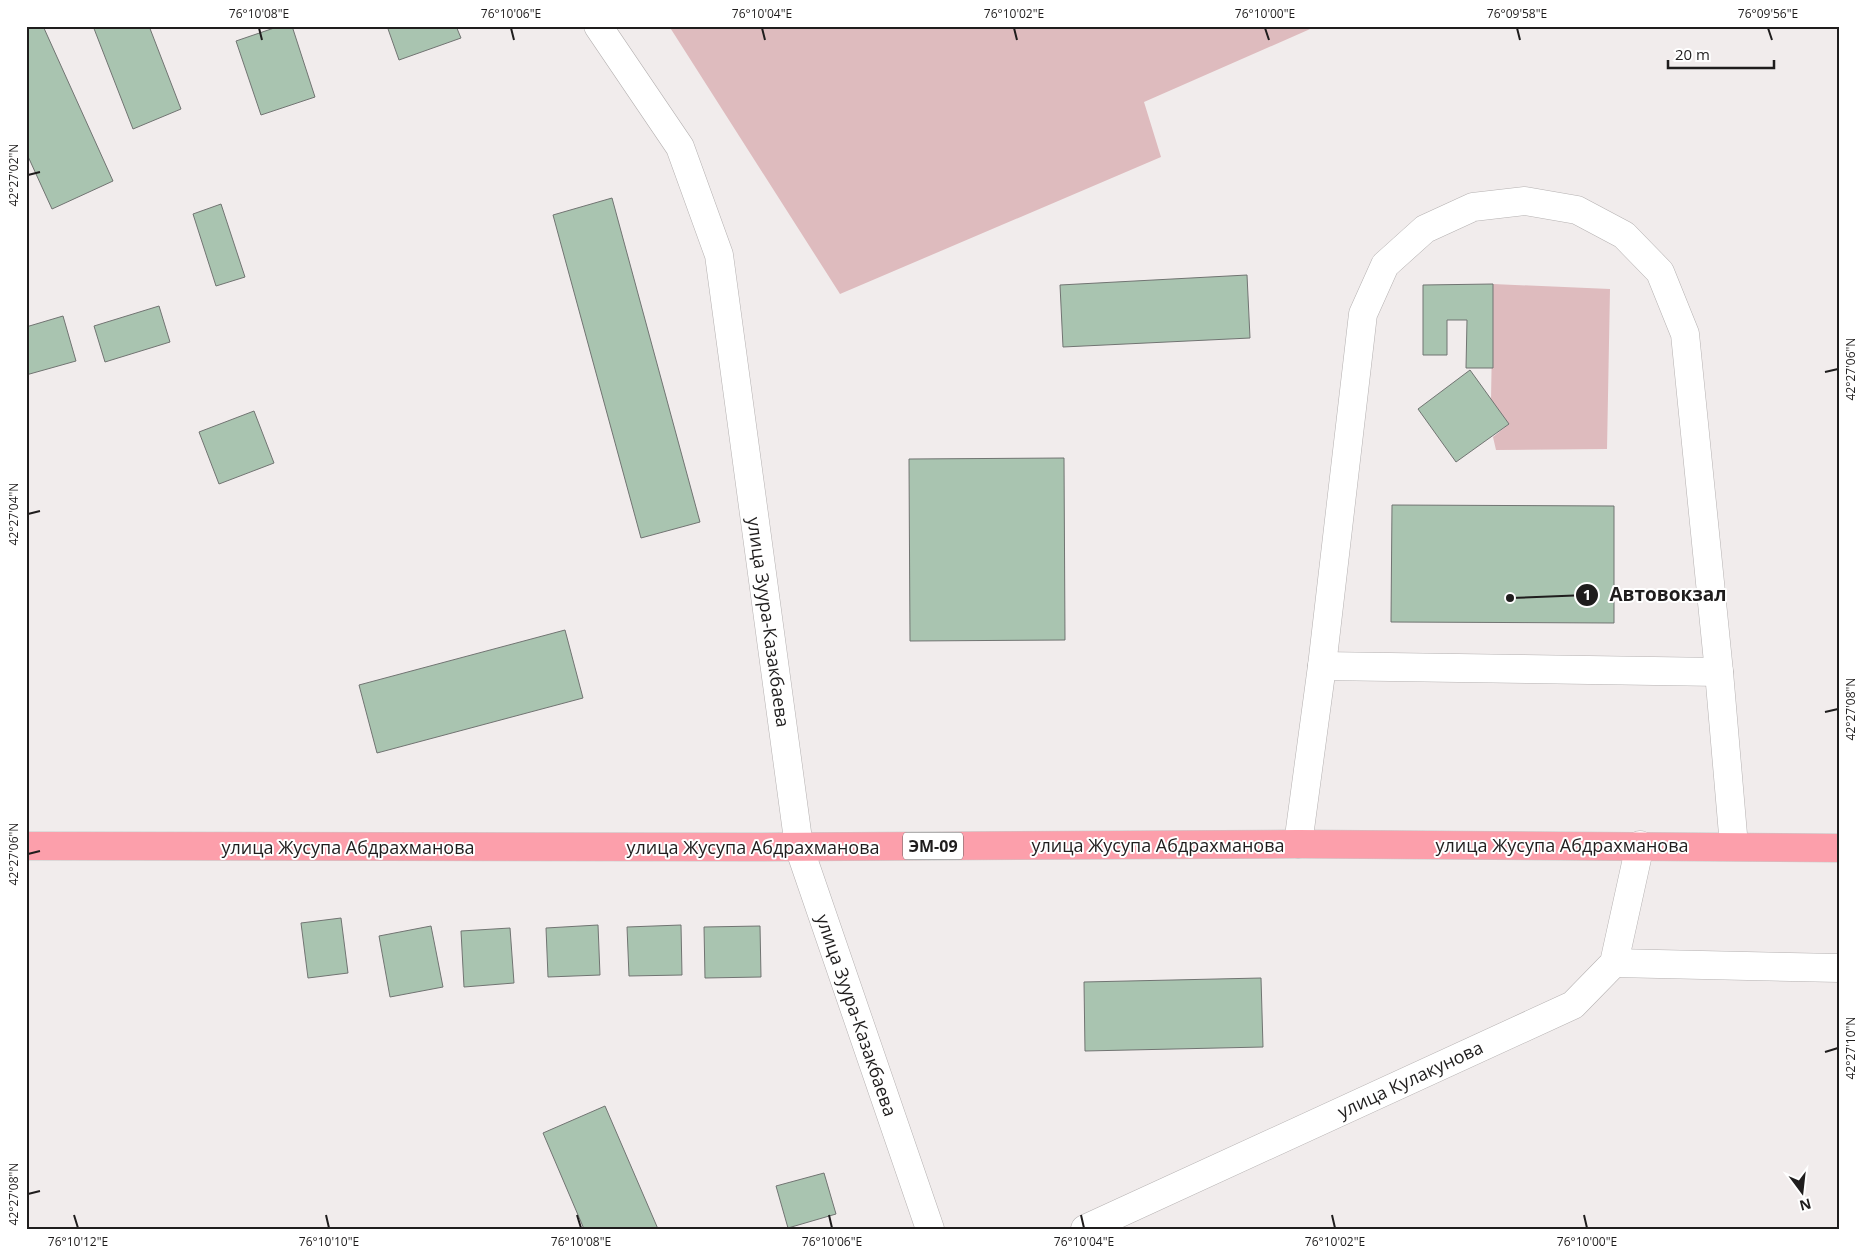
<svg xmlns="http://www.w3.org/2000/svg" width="1865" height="1255" font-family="'Open Sans',sans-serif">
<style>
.green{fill:#debbbe}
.building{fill:#a9c4b0;stroke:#717472}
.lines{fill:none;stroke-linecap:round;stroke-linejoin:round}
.minor-casing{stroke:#b5b1b1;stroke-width:29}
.highway-casing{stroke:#c9c9c9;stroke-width:29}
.minor{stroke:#fff;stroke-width:28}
.highway{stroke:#fc9fab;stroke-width:28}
.ticks{fill:none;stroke:#1f1d1d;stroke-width:2}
.labels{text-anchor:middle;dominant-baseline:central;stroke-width:4;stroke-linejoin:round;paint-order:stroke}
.shield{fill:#fff;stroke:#626161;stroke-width:1}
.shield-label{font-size:16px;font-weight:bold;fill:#1f1d1d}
.street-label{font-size:18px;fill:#1f1d1d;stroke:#fff}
.leader{fill:none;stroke:#1f1d1d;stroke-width:2}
.callout-dot{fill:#1f1d1d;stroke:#fff;stroke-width:2}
.mark-label{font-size:15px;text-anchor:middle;font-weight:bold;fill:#fff}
.callout-label{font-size:19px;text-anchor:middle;font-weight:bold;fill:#1f1d1d;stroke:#fff;stroke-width:4;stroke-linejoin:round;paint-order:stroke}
.neatline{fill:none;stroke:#1f1d1d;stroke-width:2}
.ticks-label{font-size:12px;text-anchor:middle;fill:#1f1d1d}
</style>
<rect width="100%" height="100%" fill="#f1ecec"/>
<g class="green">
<path d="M669 26H1317L1144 102 1161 157 840 294Z"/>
<path d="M1493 284 1610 289 1607 449 1496 450 1493 437 1509 424 1491 400Z"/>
</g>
<g class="building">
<path d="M26 26H43L113 181 52 209 26 152Z"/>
<path d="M93 26H149L181 109 133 129Z"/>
<path d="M280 26H292L315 97 261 115 236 41Z"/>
<path d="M387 26H456L461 38 399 60Z"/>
<path d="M612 198 700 522 641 538 553 215Z"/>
<path d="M221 204 245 277 216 286 193 214Z"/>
<path d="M1247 275 1250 338 1063 347 1060 285Z"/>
<path d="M1493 284V368H1466L1467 320H1447V355H1423V285Z"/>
<path d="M159 306 170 342 105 362 94 326Z"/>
<path d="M63 316 76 361 26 375V327Z"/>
<path d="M1470 370 1509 424 1456 462 1418 409Z"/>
<path d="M254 411 274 463 219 484 199 432Z"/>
<path d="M1064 458 1065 640 910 641 909 459Z"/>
<path d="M1392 505 1614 506V623L1391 622Z"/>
<path d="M565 630 583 698 377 753 359 685Z"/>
<path d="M341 918 348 973 308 978 301 923Z"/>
<path d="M598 925 600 975 548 977 546 928Z"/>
<path d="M681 925 682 975 629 976 627 927Z"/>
<path d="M431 926 443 987 390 997 379 936Z"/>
<path d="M760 926 761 977 705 978 704 927Z"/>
<path d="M510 928 514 983 464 987 461 931Z"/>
<path d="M1261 978 1263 1047 1085 1051 1084 982Z"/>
<path d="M605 1106 658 1229H584L543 1133Z"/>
<path d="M824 1173 836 1214 788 1228 776 1186Z"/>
</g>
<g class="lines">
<g class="minor-casing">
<g id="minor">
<path d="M598 26 680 147 719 255 799 847 930 1229"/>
<path d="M1322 666 1719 672"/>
<path d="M1298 844 1322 666 1363 314 1385 265 1425 229 1473 207 1525 201 1577 210 1624 235 1660 272 1685 334 1719 672 1734 846"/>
<path d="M1614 963 1839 968"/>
<path d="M1085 1229 1573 1005 1614 963 1640 845"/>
</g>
</g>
<g class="highway-casing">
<path id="highway" d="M26 846 754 847 1298 844 1839 848"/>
</g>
<use href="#minor" class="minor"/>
<use href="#highway" class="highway"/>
</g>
<path class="ticks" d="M259 28 262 40M511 28 514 40M762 28 765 40M1014 28 1017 40M1265 28 1269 40M1517 28 1520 40M1768 28 1772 40M28 175 40 172M1825 372 1838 369M28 514 40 511M1825 712 1838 709M28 854 40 851M1825 1052 1838 1048M28 1194 40 1191M74 1215 78 1228M326 1215 329 1228M577 1215 581 1228M829 1215 832 1228M1081 1215 1084 1228M1332 1215 1335 1228M1584 1215 1587 1228"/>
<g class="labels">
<rect class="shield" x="903" y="832.5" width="60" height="27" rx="4"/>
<g class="shield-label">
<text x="933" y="846">ЭМ-09</text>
</g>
<g class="street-label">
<text transform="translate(769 622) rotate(82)">улица Зуура-Казакбаева</text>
<text x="1158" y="845">улица Жусупа Абдрахманова</text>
<text x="1562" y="845">улица Жусупа Абдрахманова</text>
<text x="348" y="847">улица Жусупа Абдрахманова</text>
<text x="753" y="847">улица Жусупа Абдрахманова</text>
<text transform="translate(857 1015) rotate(71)">улица Зуура-Казакбаева</text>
<text transform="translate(1410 1079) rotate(-25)">улица Кулакунова</text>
</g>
</g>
<path class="leader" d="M1510 598L1587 595"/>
<g class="callout-dot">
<circle cx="1510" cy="598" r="5"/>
<circle cx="1587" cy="595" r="12"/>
</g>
<g class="mark-label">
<text x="1587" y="600">1</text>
</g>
<g class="callout-label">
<text x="1668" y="601">Автовокзал</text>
</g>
<rect width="1865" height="1255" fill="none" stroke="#ffffff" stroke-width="55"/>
<g transform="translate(1802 1192) rotate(165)" stroke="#ffffff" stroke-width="4" paint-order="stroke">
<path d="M0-4L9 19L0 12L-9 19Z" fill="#1f1d1d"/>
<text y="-8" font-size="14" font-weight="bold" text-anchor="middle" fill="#1f1d1d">N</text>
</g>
<path d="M1668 60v8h106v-8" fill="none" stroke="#1f1d1d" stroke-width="2.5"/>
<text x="1675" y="60" font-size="15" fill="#1f1d1d" stroke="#ffffff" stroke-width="4" paint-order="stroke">20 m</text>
<rect x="28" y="28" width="1810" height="1200" class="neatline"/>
<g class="ticks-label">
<text x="259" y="18">76°10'08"E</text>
<text x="511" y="18">76°10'06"E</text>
<text x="762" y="18">76°10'04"E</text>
<text x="1014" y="18">76°10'02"E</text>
<text x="1265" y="18">76°10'00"E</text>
<text x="1517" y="18">76°09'58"E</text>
<text x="1768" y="18">76°09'56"E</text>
<text transform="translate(14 175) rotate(-90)" y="4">42°27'02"N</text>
<text transform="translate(1851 369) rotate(-90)" y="4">42°27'06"N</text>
<text transform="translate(14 514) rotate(-90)" y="4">42°27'04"N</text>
<text transform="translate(1851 709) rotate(-90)" y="4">42°27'08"N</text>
<text transform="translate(14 854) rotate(-90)" y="4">42°27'06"N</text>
<text transform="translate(1851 1048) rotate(-90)" y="4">42°27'10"N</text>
<text transform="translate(14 1194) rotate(-90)" y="4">42°27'08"N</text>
<text x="78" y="1246">76°10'12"E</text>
<text x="329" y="1246">76°10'10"E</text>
<text x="581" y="1246">76°10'08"E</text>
<text x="832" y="1246">76°10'06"E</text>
<text x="1084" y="1246">76°10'04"E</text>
<text x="1335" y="1246">76°10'02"E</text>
<text x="1587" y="1246">76°10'00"E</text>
</g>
</svg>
